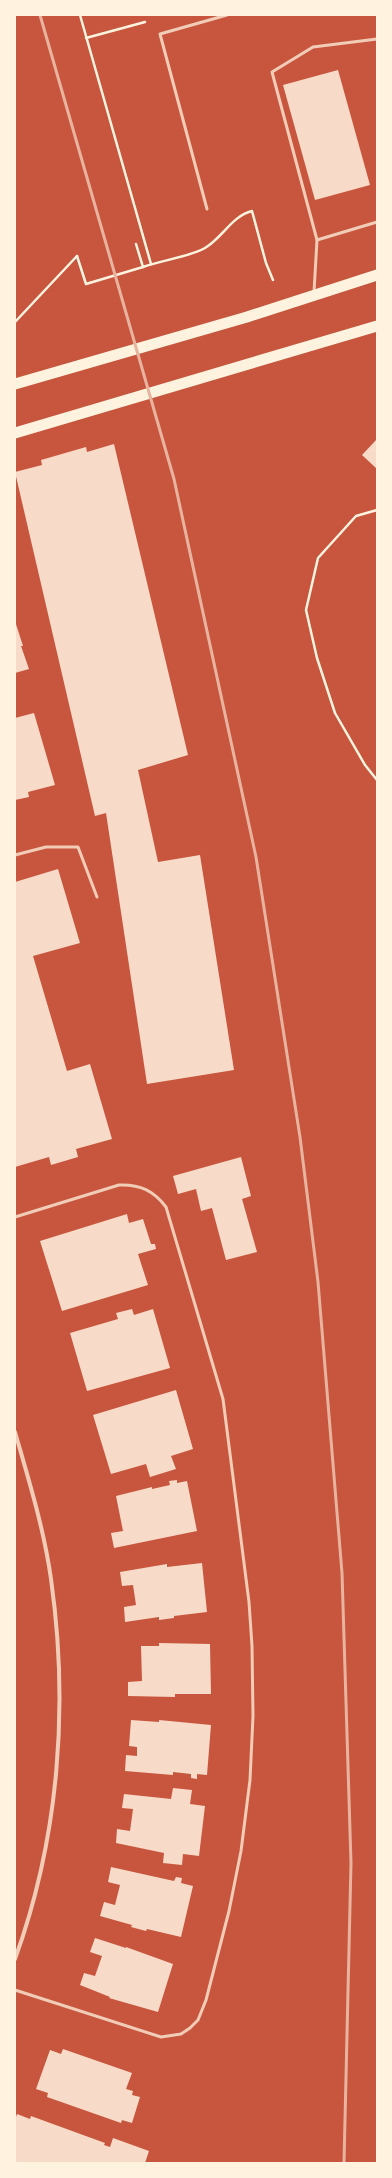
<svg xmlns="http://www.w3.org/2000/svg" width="392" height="2178" font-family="Karla,sans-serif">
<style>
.building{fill:#f7dbc8}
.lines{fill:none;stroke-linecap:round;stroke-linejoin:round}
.path{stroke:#fff3e0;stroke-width:2.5}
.service{stroke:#f1ccb7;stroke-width:3}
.minor{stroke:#f1ccb7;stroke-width:4}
.trunk{stroke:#fff3e0;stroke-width:11}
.rail{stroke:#e9b49f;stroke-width:3}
</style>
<rect width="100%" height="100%" fill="#c8553d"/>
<g class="building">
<path d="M338 70 370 185 315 200 283 85Z"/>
<path d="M377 439V469L362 455Z"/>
<path d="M114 444 188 755 138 770 158 862 200 855 234 1070 147 1084 106 813 95 816 15 472 42 465 41 460 86 447 87 452Z"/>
<path d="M15 621 23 646H21L29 669 15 673Z"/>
<path d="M34 713 55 785 28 792 29 797 15 800V718Z"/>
<path d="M58 869 80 943 33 956 67 1071 90 1064 112 1139 76 1149 78 1157 51 1165 49 1157 15 1167V882Z"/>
<path d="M241 1157 251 1196 242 1199 257 1252 226 1260 212 1208 201 1211 196 1189 178 1194 173 1176Z"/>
<path d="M127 1214 129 1223 143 1219 151 1244H155L156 1249 138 1254 148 1285 62 1311 40 1241Z"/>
<path d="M132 1309 134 1315 153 1309 170 1368 87 1391 70 1333 118 1319 116 1313Z"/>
<path d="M176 1390 193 1449 171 1456 176 1469 150 1477 146 1464 111 1474 93 1415Z"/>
<path d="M177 1480V1483L187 1481 197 1531 114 1548 111 1533 123 1531 116 1496 152 1487V1489L170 1485 169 1481Z"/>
<path d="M202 1563 207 1612 174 1616V1618L159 1620V1617L125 1622 124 1607 136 1605 133 1585 122 1586 120 1572 167 1564V1567Z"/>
<path d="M159 1643 210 1644 211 1694H175V1697L128 1696V1682L142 1681 141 1646H159Z"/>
<path d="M131 1720 159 1722V1720L211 1725 207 1775 197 1774V1779L191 1778V1774L173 1772V1775L125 1771 126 1755 137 1756V1747L129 1746Z"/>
<path d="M173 1788 192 1790 190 1804 205 1806 199 1856 183 1854 182 1865 163 1863 164 1853 116 1843 117 1829 130 1831 133 1809 122 1808 124 1794 171 1799Z"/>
<path d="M111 1867 174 1881 176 1877 182 1878 181 1883 193 1886 181 1937 147 1929 146 1931 131 1927 132 1925 100 1916 104 1902 115 1905 120 1885 108 1882Z"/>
<path d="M95 1938 126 1948V1947L173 1964 158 2012 109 1998 110 1997 80 1985 84 1973 95 1976 102 1956 90 1952Z"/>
<path d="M63 2049 132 2073 126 2089 133 2091 132 2095 140 2097 132 2123 122 2120 121 2123 47 2097 48 2093 36 2089 50 2050 61 2054Z"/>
<path d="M17 2114 30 2119 31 2116 105 2143 104 2145 110 2147 113 2138 149 2151 145 2163H15V2120Z"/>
</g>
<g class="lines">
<g class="path">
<path d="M80 15 151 264"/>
<path d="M86 38 145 22"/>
<path d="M77 256 86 284 143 267 136 244"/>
<path d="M143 267C159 261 192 256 205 248 223 237 232 216 252 211L266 263 273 280"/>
<path d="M15 322 77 256"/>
<path d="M377 510 356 516 318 558 306 610 317 658 335 713 365 765 377 780"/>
</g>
<g class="service">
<path d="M377 39 313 47 272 72 317 240 377 222"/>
<path d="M207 209 160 34 227 15"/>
<path d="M314 292 317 240"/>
<path d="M15 855 46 847H78L97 897"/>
<path d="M15 1217 119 1185C140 1184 154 1191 166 1207L223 1399 249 1602 252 1646 253 1716 250 1780 241 1851 229 1911 206 2000 198 2020 190 2028 181 2034 161 2037 15 1990"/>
</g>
<path class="minor" d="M15 1432C29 1481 44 1529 51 1579 69 1706 59 1838 15 1959"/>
<g class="trunk">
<path d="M15 384 247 317 377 275"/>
<path d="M15 433 377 326"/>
</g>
<path class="rail" d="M40 15 174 479 256 857 300 1137 318 1282 342 1573 351 1863 344 2163"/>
</g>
<rect width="392" height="2178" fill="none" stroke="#fff3e0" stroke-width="32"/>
</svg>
